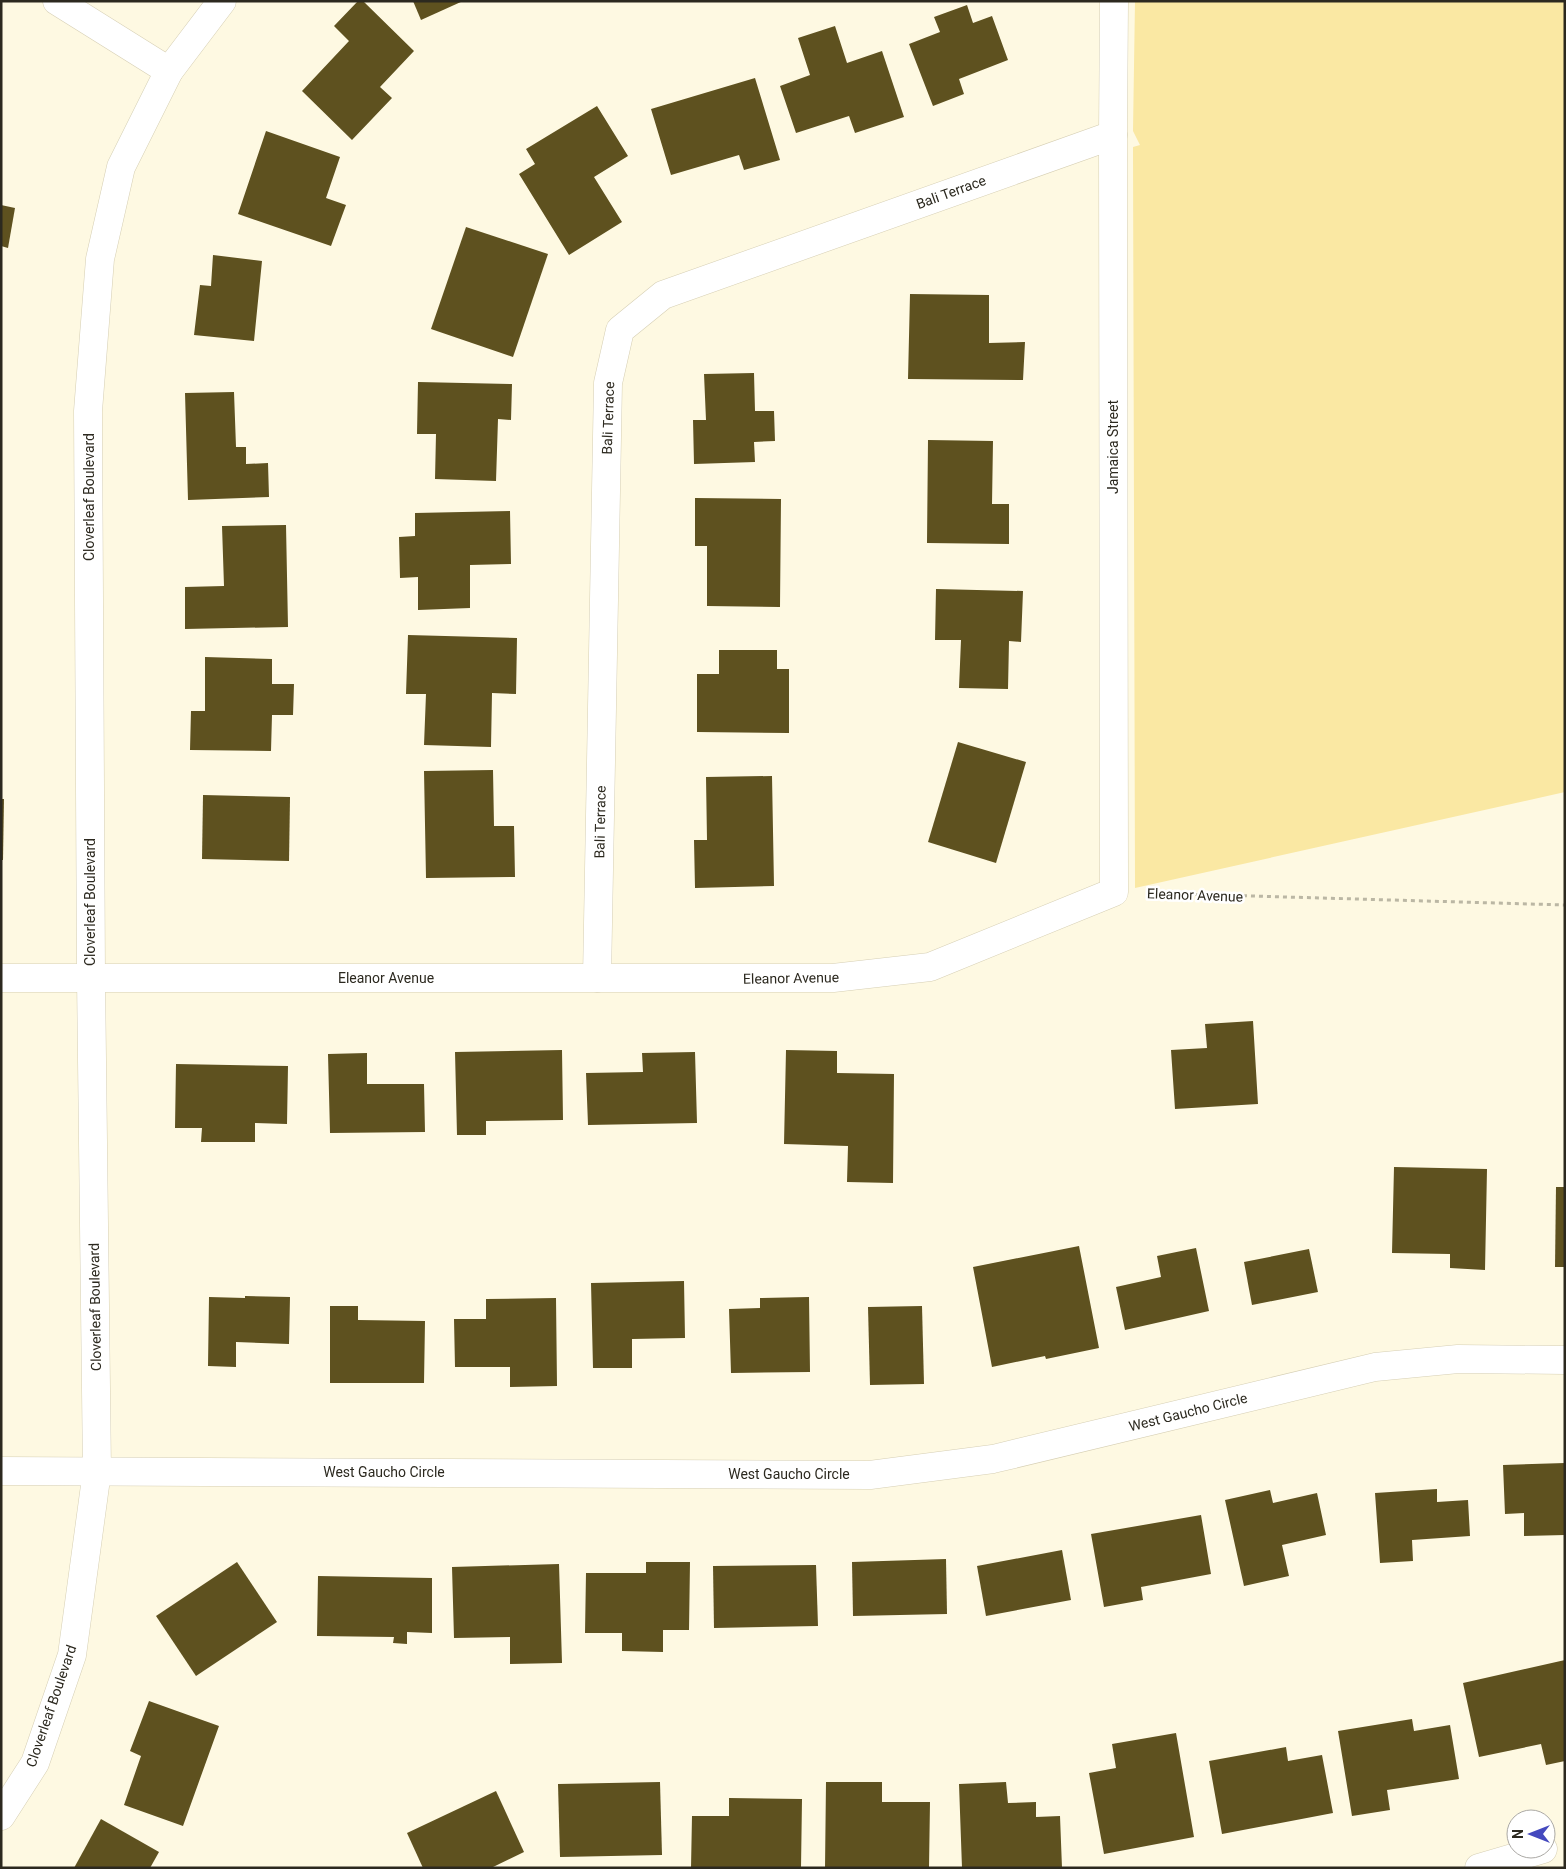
<svg xmlns="http://www.w3.org/2000/svg" width="1566" height="1869" font-family="Roboto,sans-serif">
<style>
.green{fill:#fae8a3}
.building{fill:#5e511f}
.lines{fill:none;stroke-linecap:round;stroke-linejoin:round}
.minor-casing{stroke:#d6cfb4;stroke-width:29}
.path{stroke:#bbb7a4;stroke-width:3;stroke-dasharray:4 4;stroke-linecap:butt}
.minor{stroke:#fff;stroke-width:28}
.labels{text-anchor:middle;dominant-baseline:central;stroke-width:5;stroke-linejoin:round;paint-order:stroke}
.street-label{font-size:14px;fill:#2c291f;stroke:#fff}
</style>
<rect width="100%" height="100%" fill="#fef9e2"/>
<path class="green" d="M1135 1H1565V792L1135 888 1133 147 1140 145 1133 131Z"/>
<g class="building">
<path d="M358 1H363L414 51 380 87 392 98 352 140 302 91 349 41 334 26Z"/>
<path d="M413 1H463L421 20Z"/>
<path d="M967 5 973 23 992 16 1008 60 959 79 964 94 933 106 909 44 940 32 934 17Z"/>
<path d="M835 26 847 63 882 51 904 117 855 133 849 116 796 133 780 86 810 75 798 38Z"/>
<path d="M755 78 780 160 744 170 739 155 671 175 651 109Z"/>
<path d="M597 106 628 156 594 177 622 222 569 255 519 174 535 164 526 149Z"/>
<path d="M266 131 340 157 326 198 346 205 331 246 238 214Z"/>
<path d="M1 205 15 208 8 248 1 246Z"/>
<path d="M466 227 548 254 513 357 431 329Z"/>
<path d="M213 255 262 261 254 341 194 335 200 285 211 286Z"/>
<path d="M910 294 989 295V343L1025 342 1023 380 908 379Z"/>
<path d="M754 373 755 411H774L775 441 754 442 755 462 694 464 693 420H706L704 374Z"/>
<path d="M418 382 512 384 511 420 498 419 496 481 435 479 436 434H417Z"/>
<path d="M234 392 236 447H246V464L268 463 269 497 188 500 185 393Z"/>
<path d="M928 440 993 441 992 504H1009V544L927 543Z"/>
<path d="M695 498 781 499 780 607 707 606V546H695Z"/>
<path d="M510 511 511 564 470 565V608L418 610V577L400 578 399 537 415 536V513Z"/>
<path d="M286 525 288 627 185 629V587L224 586 222 526Z"/>
<path d="M936 589 1023 591 1021 642 1009 641 1008 689 959 688 961 640H935Z"/>
<path d="M408 635 517 638 516 694 492 693 491 747 424 745 426 694H406Z"/>
<path d="M719 650H777V669H789V733L697 732V674H719Z"/>
<path d="M205 657 272 659V684H294L293 715H272L271 751 190 750 191 711H205Z"/>
<path d="M958 742 1026 762 996 863 928 842Z"/>
<path d="M493 770 494 826H514L515 877 426 878 424 771Z"/>
<path d="M772 776 774 886 695 888 694 840H707L706 777Z"/>
<path d="M203 795 290 797 289 861 202 859Z"/>
<path d="M1 799H4L3 860H1Z"/>
<path d="M1253 1021 1258 1104 1175 1109 1171 1050 1207 1048 1205 1024Z"/>
<path d="M562 1050 563 1120 486 1121V1135H457L455 1052Z"/>
<path d="M786 1050 837 1051V1073L894 1074 893 1183 847 1182 848 1146 784 1144Z"/>
<path d="M695 1052 697 1123 588 1125 586 1073 643 1072 642 1053Z"/>
<path d="M367 1053V1084H424L425 1132 330 1133 328 1054Z"/>
<path d="M176 1064 288 1066 287 1124 255 1123V1142H201L202 1128H175Z"/>
<path d="M1394 1167 1487 1169 1485 1270 1450 1268V1254L1392 1253Z"/>
<path d="M1556 1187H1565V1267H1555Z"/>
<path d="M1079 1246 1099 1348 1046 1359 1045 1356 992 1367 973 1267Z"/>
<path d="M1196 1248 1209 1311 1125 1330 1116 1287 1161 1277 1157 1256Z"/>
<path d="M1309 1249 1318 1292 1252 1305 1244 1262Z"/>
<path d="M684 1281 685 1338 632 1339V1368H593L591 1283Z"/>
<path d="M245 1296 290 1297 289 1344 236 1342V1367L208 1366 209 1297 245 1298Z"/>
<path d="M809 1297 810 1372 731 1373 729 1309 760 1308V1298Z"/>
<path d="M556 1298 557 1386 510 1387V1367H455L454 1319H486V1299Z"/>
<path d="M330 1306H358V1320L425 1321 424 1383H330Z"/>
<path d="M922 1306 924 1384 870 1385 868 1307Z"/>
<path d="M1565 1463V1535L1524 1536V1513L1505 1514 1503 1465Z"/>
<path d="M1437 1489V1502L1468 1500 1470 1536 1412 1540 1413 1561 1380 1563 1375 1493Z"/>
<path d="M1270 1490 1273 1503 1317 1493 1326 1535 1282 1545 1289 1576 1244 1586 1225 1500Z"/>
<path d="M1201 1515 1211 1574 1141 1587 1143 1600 1104 1607 1091 1534Z"/>
<path d="M1062 1550 1071 1600 986 1616 977 1566Z"/>
<path d="M946 1559 947 1614 853 1616 852 1562Z"/>
<path d="M237 1562 277 1622 196 1676 156 1616Z"/>
<path d="M646 1562H690L689 1630H663V1652L622 1651V1633H585L586 1573H646Z"/>
<path d="M559 1564 562 1663 510 1664V1637L454 1638 452 1567Z"/>
<path d="M816 1565 818 1626 714 1628 713 1566Z"/>
<path d="M318 1576 432 1578V1633L407 1632V1644L393 1643 394 1637 317 1636Z"/>
<path d="M1565 1660V1761L1546 1765 1541 1744 1479 1757 1463 1683Z"/>
<path d="M149 1701 219 1726 183 1826 124 1805 141 1756 130 1751Z"/>
<path d="M1412 1719 1414 1731 1450 1725 1459 1779 1387 1790 1390 1810 1352 1816 1338 1731Z"/>
<path d="M1176 1733 1194 1837 1104 1854 1089 1773 1116 1768 1112 1744Z"/>
<path d="M1286 1747 1288 1761 1322 1755 1333 1813 1222 1834 1209 1761Z"/>
<path d="M660 1782 662 1855 560 1857 558 1784Z"/>
<path d="M826 1782H882V1802H930L929 1868H825Z"/>
<path d="M1006 1782 1008 1803 1036 1802V1817L1060 1816 1062 1868H962L959 1784Z"/>
<path d="M496 1791 524 1852 491 1868H423L407 1833Z"/>
<path d="M729 1798 802 1799 801 1868H691L692 1816H729Z"/>
<path d="M101 1819 159 1852 150 1868H74Z"/>
</g>
<g class="lines">
<g class="minor-casing">
<g id="minor">
<path d="M57 1 169 71"/>
<path d="M1 978H833L930 967 1114 892 1113 135 1114 1"/>
<path d="M597 978 608 383 620 330 663 295 1113 135"/>
<path d="M1 1471 870 1475 993 1459 1375 1367 1458 1359 1565 1360"/>
<path d="M1 1816 35 1763 72 1655 97 1471 91 978 88 411 100 259 121 167 169 71 222 1"/>
<path d="M1479 1868 1543 1849"/>
</g>
</g>
<path class="path" d="M1147 893 1565 905"/>
<use href="#minor" class="minor"/>
</g>
<g class="labels">
<g class="street-label">
<text transform="translate(951 192) rotate(-20)">Bali Terrace</text>
<text transform="translate(608 418) rotate(-88)">Bali Terrace</text>
<text transform="translate(1113 447) rotate(-90)">Jamaica Street</text>
<text transform="translate(89 497) rotate(-90)">Cloverleaf Boulevard</text>
<text transform="translate(600 822) rotate(-89)">Bali Terrace</text>
<text transform="translate(1195 895) rotate(2)">Eleanor Avenue</text>
<text transform="translate(90 902) rotate(-90)">Cloverleaf Boulevard</text>
<text x="386" y="978">Eleanor Avenue</text>
<text transform="translate(791 978) rotate(-1)">Eleanor Avenue</text>
<text transform="translate(95 1307) rotate(-91)">Cloverleaf Boulevard</text>
<text transform="translate(1188 1412) rotate(-14)">West Gaucho Circle</text>
<text x="384" y="1472">West Gaucho Circle</text>
<text x="789" y="1474">West Gaucho Circle</text>
<text transform="translate(51 1706) rotate(-71)">Cloverleaf Boulevard</text>
</g>
</g>
<rect width="1566" height="1869" fill="none" stroke="#2c291f" stroke-width="5"/>
<g transform="translate(1531 1834) rotate(270)"><circle r="24" fill="#ffffff" stroke="#aba9a5"/>
<path d="M0-4L9 19L0 12L-9 19Z" fill="#4449be"/>
<text y="-8" font-size="14" font-weight="bold" text-anchor="middle" fill="#2c291f">N</text>
</g>
</svg>
